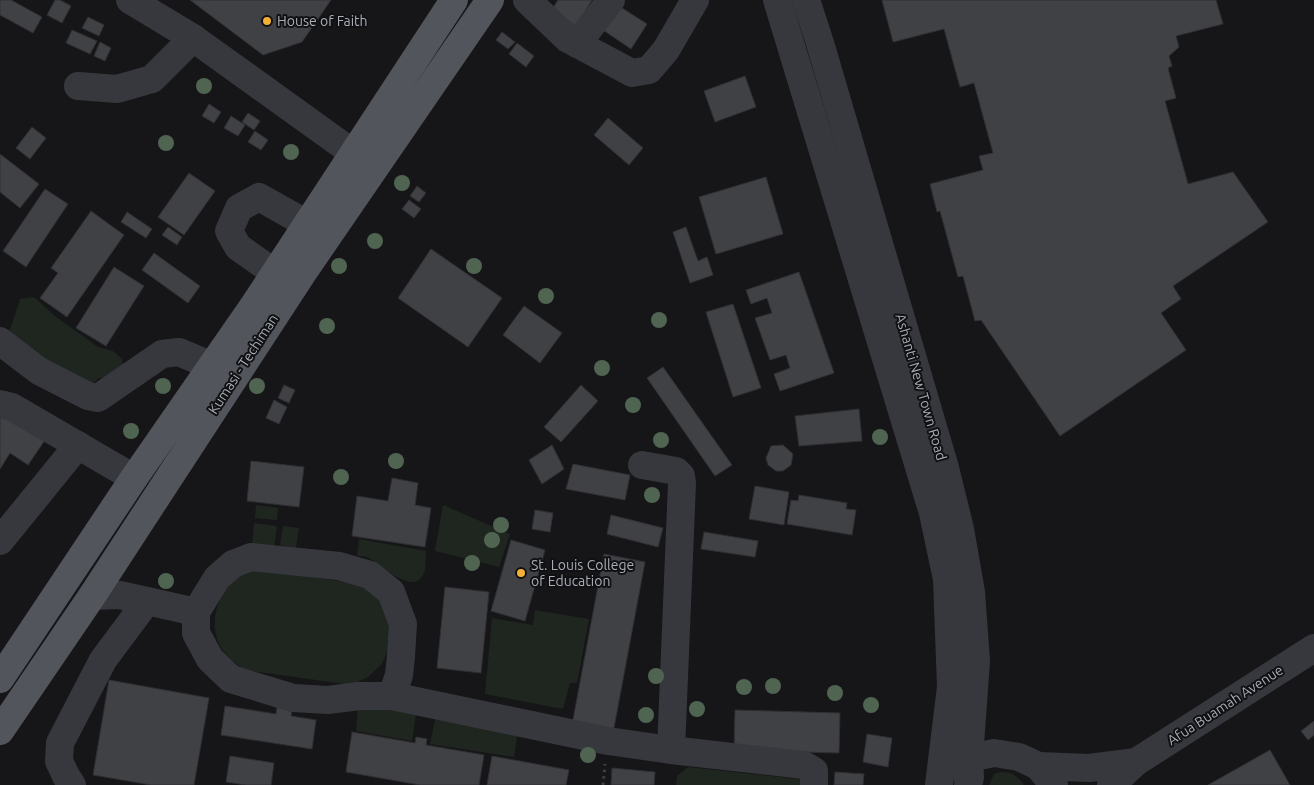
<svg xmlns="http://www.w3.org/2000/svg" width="1314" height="785" font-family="Ubuntu,sans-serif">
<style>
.green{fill:#1e261f}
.building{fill:#404145;stroke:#303034}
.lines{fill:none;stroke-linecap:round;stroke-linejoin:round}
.path{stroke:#3d3f44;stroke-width:3;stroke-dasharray:2.5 4;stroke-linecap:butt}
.minor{stroke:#37383d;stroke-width:28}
.major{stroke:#53555c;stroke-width:28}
.tree{fill:#506452}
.poi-dot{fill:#f2b134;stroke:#111113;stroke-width:2}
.labels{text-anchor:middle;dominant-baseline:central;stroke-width:4;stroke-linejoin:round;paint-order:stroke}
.poi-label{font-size:14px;fill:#a8adb8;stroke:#111113;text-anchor:start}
.street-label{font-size:14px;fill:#a8adb8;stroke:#111113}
</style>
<rect width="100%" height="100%" fill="#161618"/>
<g class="green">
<path d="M34 297 55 316 98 347 113 351 122 359 123 370 109 378H98L90 387 7 339 20 299Z"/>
<path d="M256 505 278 508 277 520 255 518Z"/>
<path d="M443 505 510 534 499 567 435 551Z"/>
<path d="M254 523 277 526 274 547 252 545Z"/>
<path d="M283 526 299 528 296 548 280 545Z"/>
<path d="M359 539 426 551C425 558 427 569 423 575 412 596 380 563 369 558 365 556 361 556 357 556Z"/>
<path d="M259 569 364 585 379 596 392 630 389 649 381 665 368 677 351 685 245 670C236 664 229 658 222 649 206 624 218 587 244 574 249 572 254 571 259 569Z"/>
<path d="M535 610 589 619 577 683H570L563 709 485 694 492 618 533 625Z"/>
<path d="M383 702 416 714 412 741 356 731 358 706Z"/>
<path d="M436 715 518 730 514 757 430 744Z"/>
<path d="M688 767 798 779 803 781 805 785H676L677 776Z"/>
<path d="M1001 772C1013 772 1017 776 1024 785H989L994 774Z"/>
</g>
<g class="building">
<path d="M0 0H11L42 17 33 33 0 15Z"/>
<path d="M55 0H60L71 6 62 23 47 15Z"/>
<path d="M190 0H331L302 42 263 55Z"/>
<path d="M558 0H592L576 26 551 11Z"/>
<path d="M882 0H1216L1223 24 1176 36 1179 47 1169 56 1172 66 1168 68 1176 98 1165 101 1188 184 1233 172 1268 222 1173 286 1181 299 1161 313 1186 350 1060 436 981 320 975 321 963 276 958 277 940 211 937 212 930 184 983 170 979 156 993 153 974 83 960 87 944 29 893 42Z"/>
<path d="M619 6 647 24 631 49 603 30Z"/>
<path d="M88 17 104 25 99 36 82 28Z"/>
<path d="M72 30 97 41 90 54 66 43Z"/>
<path d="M502 32 515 42 508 49 496 40Z"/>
<path d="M100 42 111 48 105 61 94 56Z"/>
<path d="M517 43 534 56 526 67 509 54Z"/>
<path d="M745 76 756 107 715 122 704 91Z"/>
<path d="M209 104 221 112 214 123 202 116Z"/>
<path d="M248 113 260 121 254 130 242 122Z"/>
<path d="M231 116 245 125 238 136 224 128Z"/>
<path d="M608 118 643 148 629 165 594 135Z"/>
<path d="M32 127 46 138 30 159 16 148Z"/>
<path d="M255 131 268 140 261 150 248 142Z"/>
<path d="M0 154 39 184 20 208 0 192Z"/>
<path d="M189 173 215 191 184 235 158 217Z"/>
<path d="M766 177 783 234 716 254 699 197Z"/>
<path d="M417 186 426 193 419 202 410 196Z"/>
<path d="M45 189 68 204 26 267 3 251Z"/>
<path d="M409 200 421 209 414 218 402 209Z"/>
<path d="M91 211 124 235 67 317 40 298 58 273 51 268Z"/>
<path d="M127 212 152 229 146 238 121 222Z"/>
<path d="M168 227 182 237 177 245 162 235Z"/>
<path d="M686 227 698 261 707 257 713 275 690 283 673 232Z"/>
<path d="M431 249 502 298 468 347 398 298Z"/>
<path d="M154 253 200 286 188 303 142 270Z"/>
<path d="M114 267 144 286 106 346 76 328Z"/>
<path d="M799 272 834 373 780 391 774 374 790 368 786 355 770 360 755 318 772 313 767 298 751 304 746 290Z"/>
<path d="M733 304 761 388 733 397 706 312Z"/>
<path d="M524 306 562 333 540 363 503 335Z"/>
<path d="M663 367 732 465 715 476 647 378Z"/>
<path d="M284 385 295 390 289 403 278 398Z"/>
<path d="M581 385 598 401 561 442 544 427Z"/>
<path d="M274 400 287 407 279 424 266 418Z"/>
<path d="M859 409 862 441 799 446 795 416Z"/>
<path d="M0 415 45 440 28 465 10 453 0 469Z"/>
<path d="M552 445 564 469 542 484 529 460Z"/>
<path d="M783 445 793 454 791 465 783 471H776L768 465 766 458 771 446Z"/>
<path d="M251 461 304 467 299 507 247 501Z"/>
<path d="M573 464 630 475 625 500 566 489Z"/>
<path d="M392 478 418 483 415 505 431 508 425 547 352 536 357 496 388 501Z"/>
<path d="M755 486 789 492 784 525 749 519Z"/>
<path d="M799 495 847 503 846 509 856 510 852 535 787 524 791 500 798 501Z"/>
<path d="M535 510 553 513 550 532 532 529Z"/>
<path d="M611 515 663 528 658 547 607 534Z"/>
<path d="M704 532 758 541 755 557 701 549Z"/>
<path d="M511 540 545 550 525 621 491 611Z"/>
<path d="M604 554 645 562 613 733 572 725Z"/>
<path d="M445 587 489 592 481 673 437 668Z"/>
<path d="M109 680 209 698 194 785H151L93 775Z"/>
<path d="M225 706 276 714 277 707 292 709 291 716 316 720 312 749 221 735Z"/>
<path d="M735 710 840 713 839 753 734 750Z"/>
<path d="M1314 721V735L1308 740 1301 731Z"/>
<path d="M352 732 415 743 416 737 427 739 426 745 484 755 479 785H420L346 772Z"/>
<path d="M867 734 892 738 888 767 863 762Z"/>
<path d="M1270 750 1290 785H1208Z"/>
<path d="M230 756 274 763 271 785H246L226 782Z"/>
<path d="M492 756 569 770 566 785H487Z"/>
<path d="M612 768 655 772 654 785H611Z"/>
<path d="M835 772 864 774 863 785H834Z"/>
</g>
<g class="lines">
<path class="path" d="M603 785 605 764"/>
<g class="minor">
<path d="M130 0 193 38 353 153"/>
<path d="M527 0 568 39 632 73 649 70 666 50 695 0"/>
<path d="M777 0 933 513 947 579 951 687 939 785"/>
<path d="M806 0 820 43 945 468 960 529 971 592 976 661 969 758 970 777 968 785"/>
<path d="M577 44 611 0"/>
<path d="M78 86 117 89 152 79 193 38"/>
<path d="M275 273 238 247 229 231 239 208 259 197 307 224"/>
<path d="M0 341 39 371 88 396 98 398 162 354 179 352 212 366"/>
<path d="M0 404 12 407 134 478"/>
<path d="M642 465 676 471 681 476 682 483 671 750"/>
<path d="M0 541 78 445"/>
<path d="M251 557 339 566 370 575 391 592 403 624 401 656 399 675 392 696H359L328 700 293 698 231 679 210 659 196 633V612L217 578 233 564Z"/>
<path d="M92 596 120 595 196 612"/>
<path d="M392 696 608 741 671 750 804 765 814 771V785"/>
<path d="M1038 766 1089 768 1136 762"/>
<path d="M956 767 969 758 994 753 1019 757 1038 766 1054 785"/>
<path d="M72 785 66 776 59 761 60 743 103 660 147 601"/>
<path d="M1111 785 1136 762 1314 648"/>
</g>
<g class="major">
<path d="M0 679 134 478 254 305 454 0"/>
<path d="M0 731 92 596 302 274 490 0"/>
</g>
</g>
<g class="tree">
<circle cx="204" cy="86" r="8"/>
<circle cx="166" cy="143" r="8"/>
<circle cx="291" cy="152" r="8"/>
<circle cx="402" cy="183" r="8"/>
<circle cx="375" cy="241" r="8"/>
<circle cx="339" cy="266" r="8"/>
<circle cx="474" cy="266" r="8"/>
<circle cx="546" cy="296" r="8"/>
<circle cx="659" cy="320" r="8"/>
<circle cx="327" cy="326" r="8"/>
<circle cx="602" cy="368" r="8"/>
<circle cx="163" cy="386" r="8"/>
<circle cx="257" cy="386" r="8"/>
<circle cx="633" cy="405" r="8"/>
<circle cx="131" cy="431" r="8"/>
<circle cx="880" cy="437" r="8"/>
<circle cx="661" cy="440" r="8"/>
<circle cx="396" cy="461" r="8"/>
<circle cx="341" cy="477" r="8"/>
<circle cx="652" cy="495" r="8"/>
<circle cx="501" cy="525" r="8"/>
<circle cx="492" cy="540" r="8"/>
<circle cx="472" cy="563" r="8"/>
<circle cx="166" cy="581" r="8"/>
<circle cx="656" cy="676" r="8"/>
<circle cx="773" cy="686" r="8"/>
<circle cx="744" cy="687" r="8"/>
<circle cx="835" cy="693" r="8"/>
<circle cx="871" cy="705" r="8"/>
<circle cx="697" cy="709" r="8"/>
<circle cx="646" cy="715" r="8"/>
<circle cx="588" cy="755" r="8"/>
</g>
<g class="poi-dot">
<circle cx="267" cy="21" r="5"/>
<circle cx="521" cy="573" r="5"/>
</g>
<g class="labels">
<g class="poi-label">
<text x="277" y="21">House of Faith</text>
<text x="531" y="565">St. Louis College<tspan x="531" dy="16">of Education</tspan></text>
</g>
<g class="street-label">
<text transform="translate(243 364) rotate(-57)">Kumasi - Techiman</text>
<text transform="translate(921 387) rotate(74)">Ashanti New Town Road</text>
<text transform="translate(1225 705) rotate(-33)">Afua Buamah Avenue</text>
</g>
</g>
</svg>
